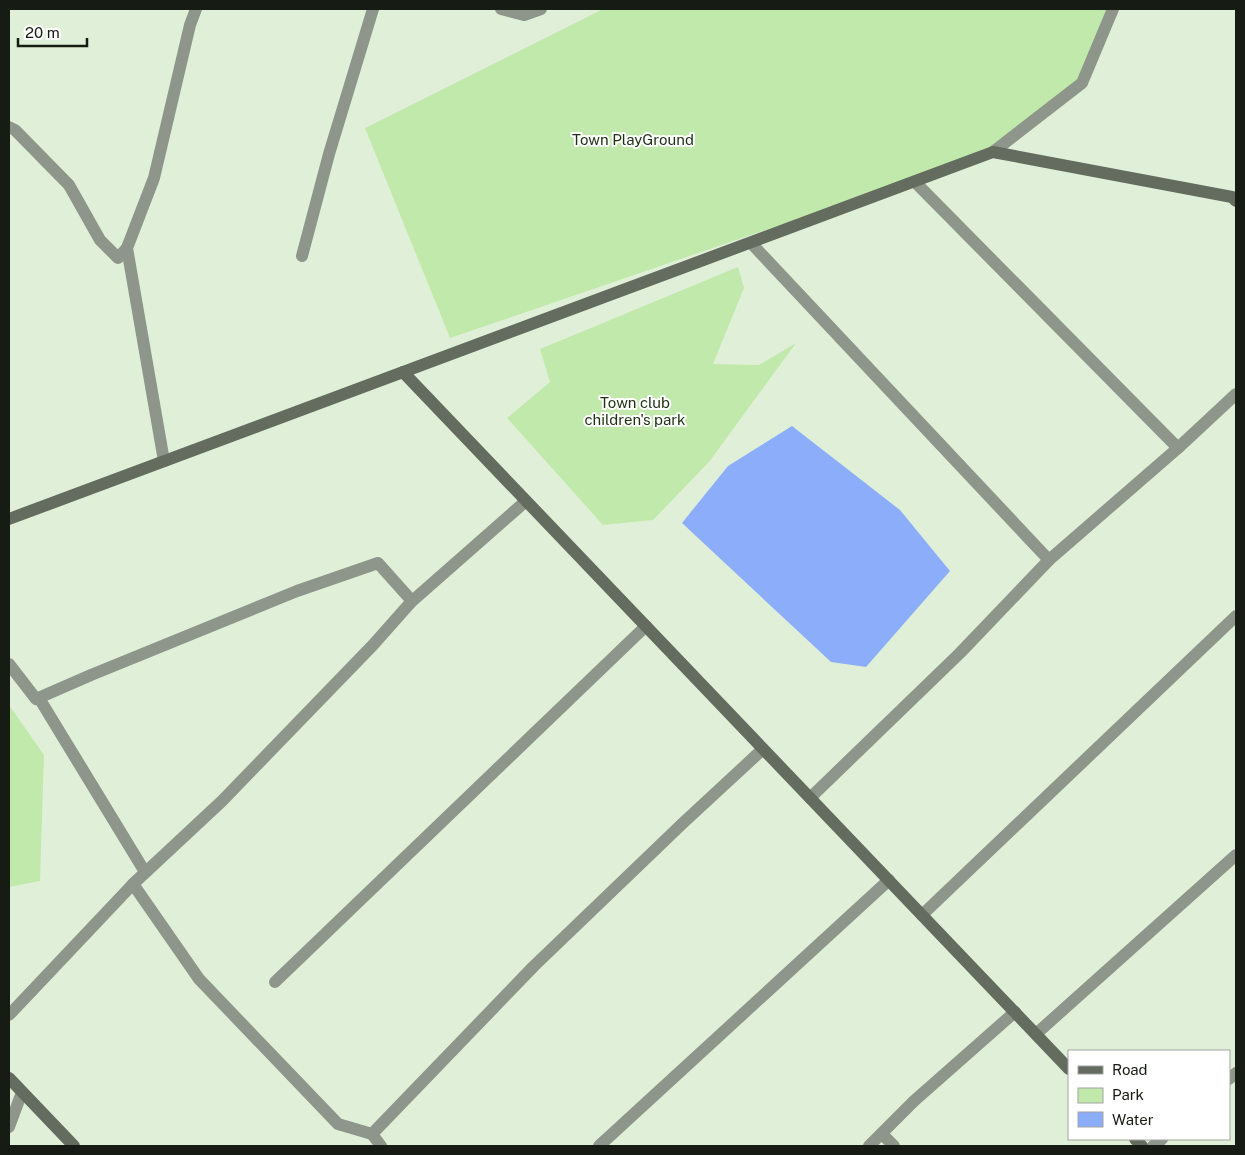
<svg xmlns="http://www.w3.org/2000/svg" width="1245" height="1155" font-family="'Public Sans',sans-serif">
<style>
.green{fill:#c1e9ab}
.water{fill:#8cadfa}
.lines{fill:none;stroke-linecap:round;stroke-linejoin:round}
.street{stroke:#8e958b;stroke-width:12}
.secondary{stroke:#636c5e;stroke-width:12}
.labels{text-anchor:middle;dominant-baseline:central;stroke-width:4;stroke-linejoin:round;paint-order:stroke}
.park-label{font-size:15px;fill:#1d3111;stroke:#fff}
</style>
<rect width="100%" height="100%" fill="#e0f0d8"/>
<g class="green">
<path d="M603 9H1111L1082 83 993 152 450 338 365 128Z"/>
<path d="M738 267 744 288 713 364 759 365 796 343 709 462 653 520 603 525 507 418 550 382 540 349Z"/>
<path d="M9 705 44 755 40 881 9 887Z"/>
</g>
<path class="water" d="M792 426 900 510 950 571 866 667 831 662 682 523 728 466Z"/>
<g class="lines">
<g class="street">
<path d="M501 9 524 15 541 9"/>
<path d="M9 127 15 130 69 185 100 240 118 258 127 248"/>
<path d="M993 152 1082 83 1113 9"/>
<path d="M915 182 1178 448"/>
<path d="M751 243 1049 560 960 653 810 798"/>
<path d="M302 256 329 154 373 9"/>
<path d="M164 461 127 248 154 178 190 25 196 9"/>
<path d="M1049 560 1178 448 1236 394"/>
<path d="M410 603 526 501"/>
<path d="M9 664 36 699 91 675 297 591 378 563 412 601 373 645 222 801 133 884 199 979 338 1124 372 1134 534 966 683 823 763 749"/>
<path d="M39 698 145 872"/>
<path d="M922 915 1236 616"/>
<path d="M275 982 646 626"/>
<path d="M9 1015 133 884"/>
<path d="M1036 1034 1236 855"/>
<path d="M1229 1079 1236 1073"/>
<path d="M9 1127 22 1092"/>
<path d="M372 1134 381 1146"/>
<path d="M882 1134 894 1146"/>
<path d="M599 1146 889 880"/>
<path d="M869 1146 914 1101 1015 1012"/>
<path d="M1153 1146 1162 1139"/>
</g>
<g class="secondary">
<path d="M403 372 1069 1069"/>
<path d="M9 519 993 152 1232 197 1236 201"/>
<path d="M9 1078 74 1146"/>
<path d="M1135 1139 1142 1146"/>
</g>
</g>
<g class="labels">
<g class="park-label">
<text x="633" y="139">Town PlayGround</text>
<text x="635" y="402">Town club<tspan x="635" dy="17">children's park</tspan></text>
</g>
</g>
<rect width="1245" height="1155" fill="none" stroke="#161b13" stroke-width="20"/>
<rect x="1068" y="1050" width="162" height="90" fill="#ffffff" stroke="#a2a4a1"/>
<rect x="1078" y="1066" width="25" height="8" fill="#636c5e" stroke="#a2a4a1"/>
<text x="1112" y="1075" font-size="15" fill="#161b13">Road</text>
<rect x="1078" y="1088" width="25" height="15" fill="#c1e9ab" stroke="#a2a4a1"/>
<text x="1112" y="1100" font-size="15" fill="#161b13">Park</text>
<rect x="1078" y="1112" width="25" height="15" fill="#8cadfa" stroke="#a2a4a1"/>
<text x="1112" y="1125" font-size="15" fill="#161b13">Water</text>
<path d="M18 38v8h69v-8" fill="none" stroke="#161b13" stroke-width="2.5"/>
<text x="25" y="38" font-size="15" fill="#161b13" stroke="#ffffff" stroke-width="4" paint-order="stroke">20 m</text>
</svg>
